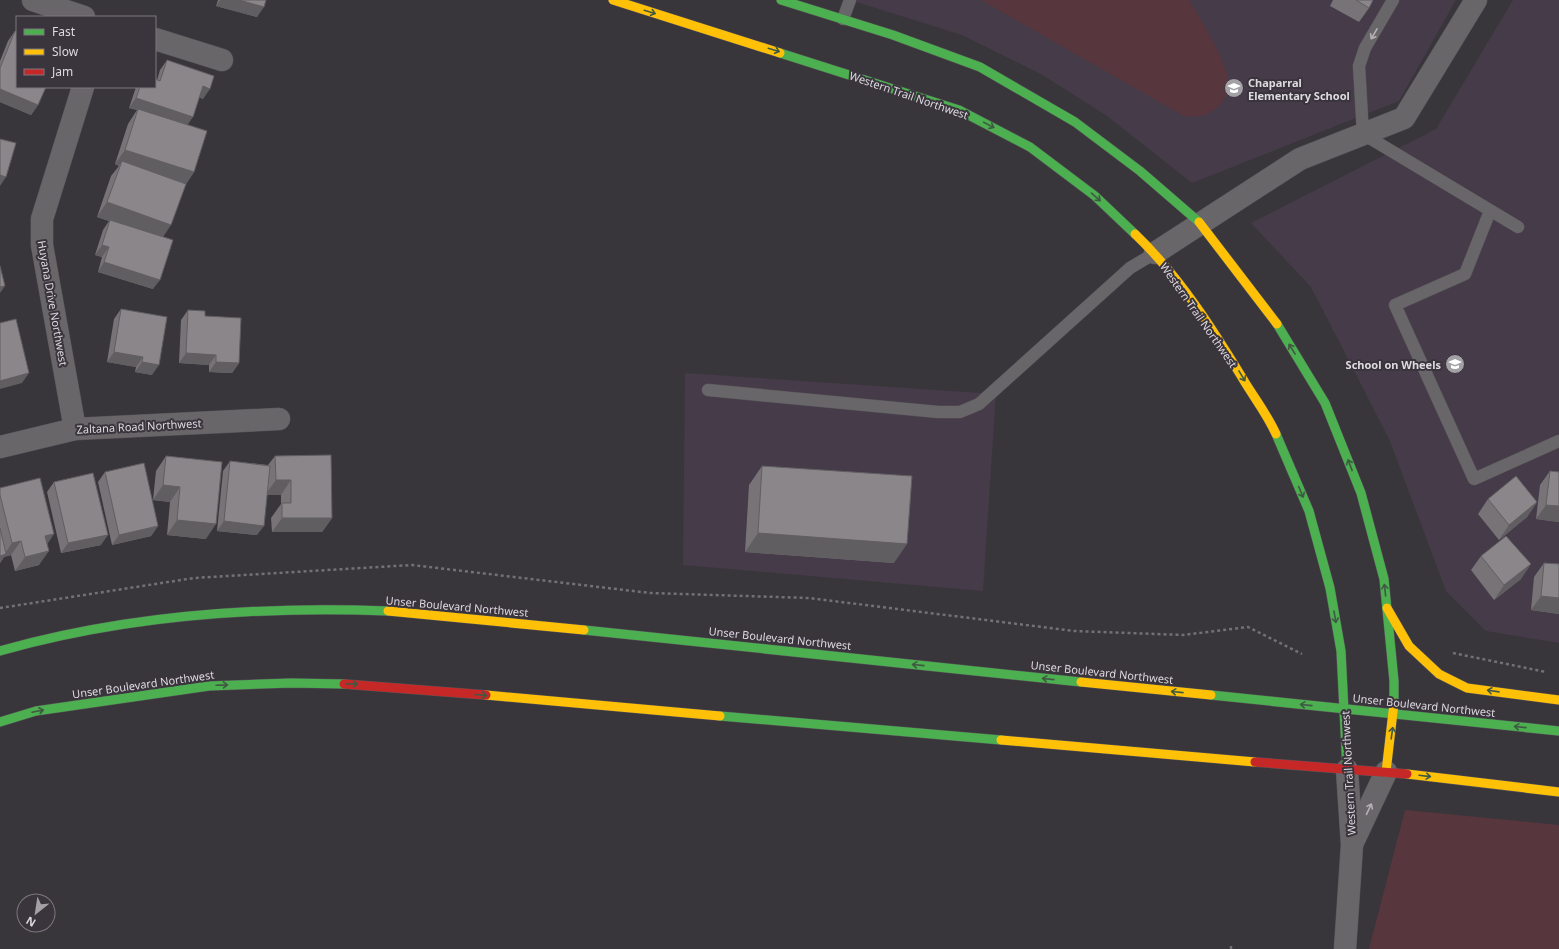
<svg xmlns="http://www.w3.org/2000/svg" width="1559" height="949" font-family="'Noto Sans',sans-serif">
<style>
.built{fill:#453b49}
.green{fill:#58363e}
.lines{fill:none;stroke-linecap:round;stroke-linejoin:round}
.lane-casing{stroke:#565358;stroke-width:13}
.street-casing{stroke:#565358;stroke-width:23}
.fast-casing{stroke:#565358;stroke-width:10}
.slow-casing{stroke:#565358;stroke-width:10}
.jam-casing{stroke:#565358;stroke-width:10}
.path{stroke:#737174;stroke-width:2.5;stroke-dasharray:3 3;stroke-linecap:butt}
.lane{stroke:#69666a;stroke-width:12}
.street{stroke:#69666a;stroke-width:22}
.fast{stroke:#4caf50;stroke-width:9}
.slow{stroke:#ffc107;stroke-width:9}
.jam{stroke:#c62828;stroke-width:9}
.wall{fill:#777377}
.shaded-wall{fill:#615e61}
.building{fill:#8a868a;stroke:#615e61}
.oneway{stroke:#3f5943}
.oneway2{stroke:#b5b1b7}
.labels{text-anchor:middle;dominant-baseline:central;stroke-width:4;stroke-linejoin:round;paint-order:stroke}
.poi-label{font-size:11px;font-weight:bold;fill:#dedae0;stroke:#3a343d;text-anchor:start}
.street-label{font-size:11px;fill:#dedae0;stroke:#3a343d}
</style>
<rect width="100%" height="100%" fill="#39363b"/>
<g class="built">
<path d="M850 0H1456L1399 101 1192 183 1107 116 1041 74 962 35Z"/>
<path d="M1513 0H1559V643L1486 631 1446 591 1390 441 1311 287 1251 223 1436 129Z"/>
<path d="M685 373 996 394 983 591 683 565Z"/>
</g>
<g class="green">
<path d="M981 0H1189C1200 17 1229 66 1229 85 1229 94 1221 106 1214 110 1203 117 1194 118 1182 115Z"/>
<path d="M1405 810 1559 825V949H1369Z"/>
</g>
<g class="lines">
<g class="lane-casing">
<g id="lane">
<path d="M1393 0 1365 48 1359 66 1363 134 1518 227"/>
<path d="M843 19 850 0"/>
<path d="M1490 211 1465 274 1395 305 1474 479 1559 441"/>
<path d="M708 390 938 412H960L979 404 1130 268 1155 253"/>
</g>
</g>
<g class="street-casing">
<g id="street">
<path d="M33 0 84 17"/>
<path d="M155 39 222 60"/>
<path d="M1155 253 1300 159 1404 118 1476 0"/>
<path d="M75 429 42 245V219L83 87"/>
<path d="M0 447 75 429 279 419"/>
<path d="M1353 842 1386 772"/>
<path d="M1345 949 1352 845 1347 770"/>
</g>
</g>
<g class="fast-casing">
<g id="fast">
<path d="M781 0 893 35 980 67 1075 122 1140 171 1199 222"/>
<path d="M780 53 959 110 1030 147 1095 196 1135 234"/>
<path d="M1277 324 1325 403 1361 493 1384 579 1394 681V703"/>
<path d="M1276 434 1309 511 1330 588 1341 651 1347 770"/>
<path d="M584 630 1081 682"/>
<path d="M0 651C127 615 257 606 388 611"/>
<path d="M1211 695 1559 731"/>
<path d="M720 716 1001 740"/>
<path d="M0 722 36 711 209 686 291 683 344 684"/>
</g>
</g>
<g class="slow-casing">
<g id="slow">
<path d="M613 0 780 53"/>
<path d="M1199 222 1277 324"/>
<path d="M1135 234C1180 277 1214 331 1246 384 1256 400 1268 416 1276 434"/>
<path d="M1387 608 1409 646 1439 674 1467 688 1559 700"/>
<path d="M388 611 584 630"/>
<path d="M1081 682 1211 695"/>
<path d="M486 695 720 716"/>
<path d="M1001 740 1255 762"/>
<path d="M1386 772 1394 703"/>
<path d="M1407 774 1559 792"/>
</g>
</g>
<g class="jam-casing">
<g id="jam">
<path d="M344 684 486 695"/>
<path d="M1255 762 1407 774"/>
</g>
</g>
<g class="path">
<path d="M0 608 194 578 412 565 650 593 809 598 1074 631 1183 635 1248 627 1302 654"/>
<path d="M1453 653 1546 672"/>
<path d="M1231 949V943"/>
</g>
<use href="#lane" class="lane"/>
<use href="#street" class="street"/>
<use href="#fast" class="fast"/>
<use href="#slow" class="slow"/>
<use href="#jam" class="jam"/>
</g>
<g class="wall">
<path d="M218 0H266L257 17 216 6Z"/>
<path d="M1333 0H1373L1369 8 1359 22 1330 6Z"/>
<path d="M15 31 38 105 31 115 0 102V61L8 41Z"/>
<path d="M167 60 203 99 199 97 187 125 194 172 186 184 163 237 153 289 98 272 102 257 95 255 103 230 109 221 97 217 111 176 119 166 115 164 128 124 137 110 129 108 136 87H155L160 70Z"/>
<path d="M121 309 152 375 135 372 136 367 107 362 114 319Z"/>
<path d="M188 310 205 316 239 363 232 373 209 372V365L179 363 181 320Z"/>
<path d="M166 456 206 539 167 535 170 502 153 500 156 471Z"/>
<path d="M275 456 332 518 322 532H272L271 518 281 504V495H267L257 535 217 531 223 471 230 461 268 465Z"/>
<path d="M762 466 894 563 745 552 749 485Z"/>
<path d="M1550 471 1559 472V522L1536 519 1540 485Z"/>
<path d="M105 472 158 526 151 536 112 545 98 482Z"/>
<path d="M54 482 101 545 61 553 47 492Z"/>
<path d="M0 488 47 544 39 565 15 571 11 555 4 557 0 563Z"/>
<path d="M1488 499 1537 502 1527 517 1499 540 1478 514Z"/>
<path d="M1481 556 1521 579 1494 600 1471 570Z"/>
<path d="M1544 563 1559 564V614L1531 610 1534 577Z"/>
</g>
<g class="shaded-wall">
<path d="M220 0H239L264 7 257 17 216 6Z"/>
<path d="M203 86 210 89 203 99 196 96Z"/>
<path d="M0 89 38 105 31 115 0 102Z"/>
<path d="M136 98 193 117 186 127 138 109 137 110 129 108Z"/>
<path d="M125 150 194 172 184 187 122 161 119 166 115 164Z"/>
<path d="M0 175 6 177 0 186Z"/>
<path d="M107 202 171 225 161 240 110 220 109 221 97 217Z"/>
<path d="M102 245 109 247 102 257 95 255Z"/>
<path d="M104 262 160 280 153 289 98 272Z"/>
<path d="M5 286 0 293V287Z"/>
<path d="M114 352 143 357 136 367 107 362Z"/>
<path d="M186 353 216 355 209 365 179 363Z"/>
<path d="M142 362 159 365 152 375 135 372Z"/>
<path d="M216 362 239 363 232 373 209 372Z"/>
<path d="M29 373 22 383 0 389V381Z"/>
<path d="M276 480H291L281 495H265Z"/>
<path d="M163 485 180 487 170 502 153 500Z"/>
<path d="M1537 502 1527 517 1499 540 1509 525Z"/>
<path d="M1546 505 1559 506V522L1536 519Z"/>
<path d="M282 518H332L322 532H272Z"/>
<path d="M177 520 216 524 206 539 167 535Z"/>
<path d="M224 521 264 526 257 535 217 531Z"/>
<path d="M158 526 151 536 112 545 119 535Z"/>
<path d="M758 533 907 544 894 563 745 552Z"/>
<path d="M54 534 44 549 45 536Z"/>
<path d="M108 535 101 545 61 553 68 543Z"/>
<path d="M21 541 11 555 4 557 0 563V556L4 555 12 543Z"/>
<path d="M49 551 39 565 15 571 25 557Z"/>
<path d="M1531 564 1521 579 1494 600 1504 585Z"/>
<path d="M1541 596 1559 598V614L1531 610Z"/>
</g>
<g class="building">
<path d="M239 0H266L264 7Z"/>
<path d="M1356 0H1373L1369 8Z"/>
<path d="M15 31 17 32V87H46L38 105 0 89V68Z"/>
<path d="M167 60 214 76 210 89 203 86 193 117 136 98 140 87H155V79L160 81Z"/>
<path d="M138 109 207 131 194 172 125 150Z"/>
<path d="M0 139 16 143 6 177 0 175Z"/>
<path d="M122 161 186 184 171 225 107 202Z"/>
<path d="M110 220 173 240 160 280 104 262 109 247 102 245Z"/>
<path d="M0 266 5 286 0 287Z"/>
<path d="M121 309 167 317 159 365 142 362 143 357 114 352Z"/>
<path d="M188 310 205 311V316L241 318 239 363 216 362V355L186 353Z"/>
<path d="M16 319 29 373 0 381V323Z"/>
<path d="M331 455 332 518H282V503H291V480H276L275 456Z"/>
<path d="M166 456 222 462 216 524 177 520 180 487 163 485Z"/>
<path d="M230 461 270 466 264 526 224 521Z"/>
<path d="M144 463 158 526 119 535 105 472Z"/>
<path d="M762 466 912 476 907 544 758 533Z"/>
<path d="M1550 471 1559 472V506L1546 505Z"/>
<path d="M93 473 108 535 68 543 54 482Z"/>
<path d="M1516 476 1537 502 1509 525 1488 499Z"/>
<path d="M40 478 54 534 45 536 49 551 25 557 21 541 12 543 0 495V488Z"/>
<path d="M0 528 6 554 0 556Z"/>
<path d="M1506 536 1531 564 1504 585 1481 556Z"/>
<path d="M1544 563 1559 564V598L1541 596Z"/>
</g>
<defs><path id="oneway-shaft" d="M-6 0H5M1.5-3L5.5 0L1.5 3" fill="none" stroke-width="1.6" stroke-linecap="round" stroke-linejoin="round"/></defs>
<g class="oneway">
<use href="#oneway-shaft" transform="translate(650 12) rotate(17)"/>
<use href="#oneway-shaft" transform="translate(774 50) rotate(17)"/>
<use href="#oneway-shaft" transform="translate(989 125) rotate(28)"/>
<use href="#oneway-shaft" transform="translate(1096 197) rotate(41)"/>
<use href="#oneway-shaft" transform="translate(1292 349) rotate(-122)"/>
<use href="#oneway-shaft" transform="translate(1242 376) rotate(59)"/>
<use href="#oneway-shaft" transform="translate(1350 465) rotate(-111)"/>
<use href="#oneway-shaft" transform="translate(1301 492) rotate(67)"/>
<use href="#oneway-shaft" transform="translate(1385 590) rotate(-96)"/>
<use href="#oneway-shaft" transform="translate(1335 617) rotate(80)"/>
<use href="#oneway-shaft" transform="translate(918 665) rotate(-174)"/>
<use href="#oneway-shaft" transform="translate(1048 679) rotate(-174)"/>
<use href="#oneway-shaft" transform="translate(352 684) rotate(2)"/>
<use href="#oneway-shaft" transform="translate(222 685) rotate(-2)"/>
<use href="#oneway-shaft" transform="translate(1493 691) rotate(-172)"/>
<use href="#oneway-shaft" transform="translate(1177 692) rotate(-174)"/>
<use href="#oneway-shaft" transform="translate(481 695) rotate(5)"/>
<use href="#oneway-shaft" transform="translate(1306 705) rotate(-174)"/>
<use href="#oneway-shaft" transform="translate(38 711) rotate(-12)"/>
<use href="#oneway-shaft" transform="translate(1520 727) rotate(-174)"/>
<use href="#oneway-shaft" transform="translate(1392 733) rotate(-82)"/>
<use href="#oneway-shaft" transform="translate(1425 776) rotate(7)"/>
</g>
<g class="oneway2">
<use href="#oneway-shaft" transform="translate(1374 34) rotate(120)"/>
<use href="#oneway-shaft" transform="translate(1369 809) rotate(-65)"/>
</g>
<defs>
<g id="school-disc" transform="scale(1)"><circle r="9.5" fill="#a4a1a6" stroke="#3a343d"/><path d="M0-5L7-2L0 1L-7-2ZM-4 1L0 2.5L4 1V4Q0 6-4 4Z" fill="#fff"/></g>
</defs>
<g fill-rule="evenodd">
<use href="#school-disc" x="1234" y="88"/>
<use href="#school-disc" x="1455" y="364"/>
</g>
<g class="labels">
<g class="poi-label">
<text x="1248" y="82">Chaparral<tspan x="1248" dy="13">Elementary School</tspan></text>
<text x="1441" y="364" text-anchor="end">School on Wheels</text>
</g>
<g class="street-label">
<text transform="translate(909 95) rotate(19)">Western Trail Northwest</text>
<text transform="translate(53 303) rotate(80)">Huyana Drive Northwest</text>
<text transform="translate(1199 315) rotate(55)">Western Trail Northwest</text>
<text transform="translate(139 426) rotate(-3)">Zaltana Road Northwest</text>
<text transform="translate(457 606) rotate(5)">Unser Boulevard Northwest</text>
<text transform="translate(780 638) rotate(6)">Unser Boulevard Northwest</text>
<text transform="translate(1102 672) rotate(6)">Unser Boulevard Northwest</text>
<text transform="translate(143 684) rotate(-8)">Unser Boulevard Northwest</text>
<text transform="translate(1424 705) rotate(6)">Unser Boulevard Northwest</text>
<text transform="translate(1348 773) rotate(-93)">Western Trail Northwest</text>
</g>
</g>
<rect x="16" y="16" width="140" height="72" fill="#3a343d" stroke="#7c767e"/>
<rect x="24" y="29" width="20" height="6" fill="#4caf50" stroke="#7c767e"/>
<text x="52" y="36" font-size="12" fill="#dedae0">Fast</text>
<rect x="24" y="49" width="20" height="6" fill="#ffc107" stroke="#7c767e"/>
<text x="52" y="56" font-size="12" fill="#dedae0">Slow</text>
<rect x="24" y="69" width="20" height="6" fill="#c62828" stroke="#7c767e"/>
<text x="52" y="76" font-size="12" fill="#dedae0">Jam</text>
<g transform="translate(36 913) rotate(210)"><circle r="19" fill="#3a343d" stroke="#7c767e"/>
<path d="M0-3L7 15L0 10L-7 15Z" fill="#a4a1a6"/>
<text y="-6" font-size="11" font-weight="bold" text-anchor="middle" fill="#dedae0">N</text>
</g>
</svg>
